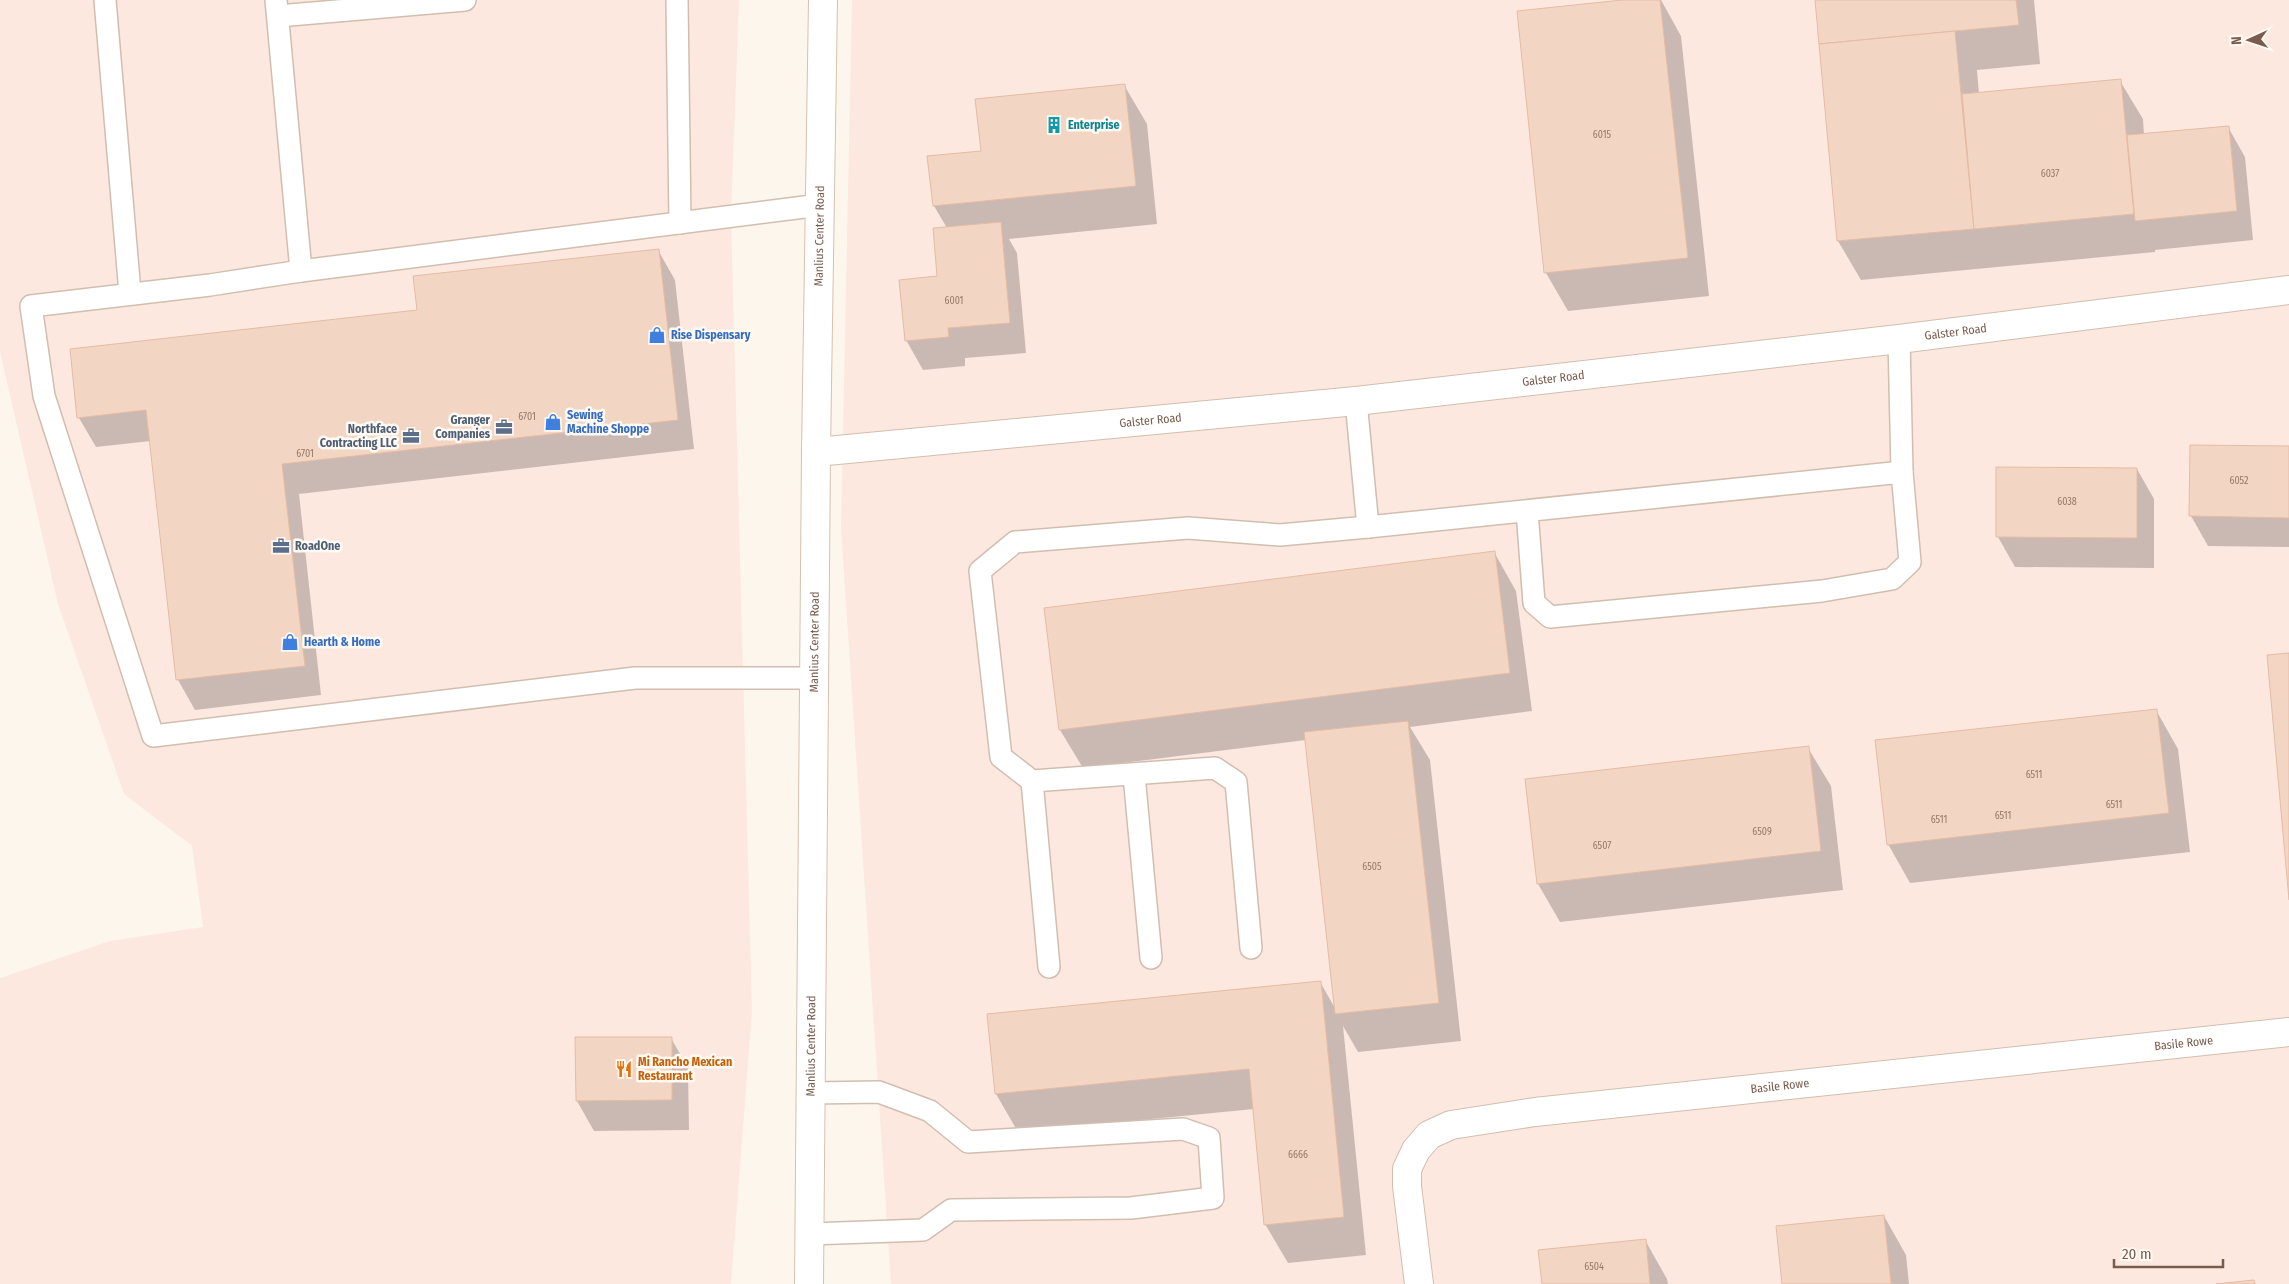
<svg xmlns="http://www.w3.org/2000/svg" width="2289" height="1284" font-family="'Fira Sans Condensed',sans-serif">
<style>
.commercial{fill:#fde8e0}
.shadow{fill:#0003}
.building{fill:#f3d5c3;stroke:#e6bba3}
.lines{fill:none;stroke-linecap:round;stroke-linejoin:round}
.lane-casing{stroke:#d1beb0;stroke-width:24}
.street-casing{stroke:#d1beb0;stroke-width:30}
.secondary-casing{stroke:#d6c0b0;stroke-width:30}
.lane{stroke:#fff;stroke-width:21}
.street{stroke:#fff;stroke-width:28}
.secondary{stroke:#fff;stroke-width:28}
.labels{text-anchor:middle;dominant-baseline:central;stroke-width:5;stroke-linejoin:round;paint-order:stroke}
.number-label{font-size:10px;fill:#987a6a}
.culture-label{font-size:12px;font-weight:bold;fill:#0d838f;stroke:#fffaf3;text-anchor:start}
.street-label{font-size:12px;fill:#7a5c4d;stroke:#fffaf3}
.shop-label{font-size:12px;font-weight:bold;fill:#366cbe;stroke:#fffaf3;text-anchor:start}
.service-label{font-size:12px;font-weight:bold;fill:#4e5e75;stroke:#fffaf3;text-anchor:end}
.food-label{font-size:12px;font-weight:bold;fill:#c56008;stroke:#fffaf3;text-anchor:start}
</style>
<rect width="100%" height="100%" fill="#fdf6ec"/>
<g class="commercial">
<path d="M0 0H739L731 217 752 1011 731 1284H0V978L110 941 203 927 192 846 124 794 58 604 0 352Z"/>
<path d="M852 0H2289V1284H891L841 528Z"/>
</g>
<g class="shadow">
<path d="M1634 0H1661L1681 36 1709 296 1568 311 1546 273Z"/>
<path d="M1816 0H2034L2040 64 1977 70 1979 94 2120 81 2143 119 2144 135 2228 127 2245 157 2253 240 2155 250V252L1861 280 1838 241Z"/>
<path d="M1124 85 1147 124 1157 224 1009 239 1017 253 1026 353 965 358V366L923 370 906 340 938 277 947 228 934 206 928 157 982 152Z"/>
<path d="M658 250 675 280 694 449 299 494 321 695 195 710 178 680 151 441 96 447 79 418Z"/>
<path d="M2192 446 2289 448V547L2208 546 2191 516Z"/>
<path d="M2137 469 2154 499V568L2015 567 1998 537Z"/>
<path d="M1494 552 1516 591 1532 711 1410 727 1430 760 1461 1041 1358 1052 1343 1026 1366 1255 1288 1263 1265 1224 1254 1109 1018 1132 996 1094 1320 982 1335 1008 1306 740 1083 768 1060 730 1045 609Z"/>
<path d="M2156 710 2178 749 2190 852 1910 883 1888 844Z"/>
<path d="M1808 748 1831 786 1843 890 1560 922 1538 884Z"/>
<path d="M671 1038 688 1068 689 1130 594 1131 577 1101Z"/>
<path d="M1884 1216 1906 1255 1909 1284H1783Z"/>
<path d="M1645 1240 1667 1279 1668 1284H1543Z"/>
</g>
<g class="building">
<path d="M1622 0H1660L1688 258 1544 273 1517 11Z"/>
<path d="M1815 0H2016L2019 25 1819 44Z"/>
<path d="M1955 31 1974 229 1837 241 1819 44Z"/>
<path d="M2121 79 2134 214 1974 229 1962 94Z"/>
<path d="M1125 84 1136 186 933 206 927 156 981 151 975 99Z"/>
<path d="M2229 126 2237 211 2135 221 2127 135Z"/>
<path d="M1001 222 1010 323 948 328 949 337 905 341 899 280 937 276 933 228Z"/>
<path d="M659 249 678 420 282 464 305 666 176 680 146 410 77 418 70 349 417 310 413 276Z"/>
<path d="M2190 445 2289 446V518L2189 516Z"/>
<path d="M1996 467 2137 468V538L1996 537Z"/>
<path d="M1495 551 1510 673 1059 730 1044 608Z"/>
<path d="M2289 653V900L2267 655Z"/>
<path d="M2157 709 2169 813 1887 845 1875 740Z"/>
<path d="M1408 721 1439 1003 1335 1014 1304 732Z"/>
<path d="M1809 746 1821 851 1537 884 1525 779Z"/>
<path d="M1321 981 1344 1217 1264 1225 1249 1069 995 1094 987 1014Z"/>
<path d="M575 1037H672V1100L576 1101Z"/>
<path d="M1884 1215 1891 1284H1782L1776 1226Z"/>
<path d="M1646 1239 1650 1284H1542L1538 1250Z"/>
<path d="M2254 1280 2255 1284H2216Z"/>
</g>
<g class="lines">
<g class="lane-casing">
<g id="lane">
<path d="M105 0 130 293"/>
<path d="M276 0 301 271"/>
<path d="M677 0 680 223"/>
<path d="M278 16 465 0"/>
<path d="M1899 339 1902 472"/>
<path d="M1368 527 1902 472 1910 562 1892 579 1822 591 1550 617 1534 603 1527 511"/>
<path d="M815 678H635L153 736 44 396 31 306 210 285 301 271 820 205"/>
<path d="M1134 775 1151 958"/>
<path d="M1032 781 1049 967"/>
<path d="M1251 948 1236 782 1215 768 1032 781 1001 757 980 571 1015 542 1188 528 1280 535 1368 527 1356 401"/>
<path d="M810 1234 923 1230 951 1210 1131 1208 1213 1198 1209 1138 1183 1129 968 1142 930 1111 879 1092 811 1093"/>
</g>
</g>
<g class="street-casing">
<g id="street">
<path id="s1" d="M816 452 1356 401 1899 339 2289 290"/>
<path id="s2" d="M1419 1284 1407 1186V1169L1416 1150 1429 1135 1451 1125 1535 1112 2289 1032"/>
</g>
</g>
<g class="secondary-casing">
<g id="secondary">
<path id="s3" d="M809 1284 816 452 823 0"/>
</g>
</g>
<use href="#lane" class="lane"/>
<use href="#street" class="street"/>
<use href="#secondary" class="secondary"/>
</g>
<defs>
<g id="building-bare" transform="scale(1.35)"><path d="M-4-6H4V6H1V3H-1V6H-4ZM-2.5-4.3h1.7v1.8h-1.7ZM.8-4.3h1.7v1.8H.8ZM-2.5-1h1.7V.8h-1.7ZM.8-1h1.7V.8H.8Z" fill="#0f9aa8" stroke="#fffaf3" stroke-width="2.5" paint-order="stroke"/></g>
<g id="shop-bare" transform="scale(1.35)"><path d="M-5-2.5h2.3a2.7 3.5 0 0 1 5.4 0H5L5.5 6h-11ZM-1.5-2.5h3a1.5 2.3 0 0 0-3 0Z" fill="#3f7fe0" stroke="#fffaf3" stroke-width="2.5" paint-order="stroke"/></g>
<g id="office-bare" transform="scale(1.35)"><path d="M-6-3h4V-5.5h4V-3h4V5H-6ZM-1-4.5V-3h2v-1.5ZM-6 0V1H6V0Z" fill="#5c6f8a" stroke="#fffaf3" stroke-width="2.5" paint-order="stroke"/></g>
<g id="restaurant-bare" transform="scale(1.35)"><path d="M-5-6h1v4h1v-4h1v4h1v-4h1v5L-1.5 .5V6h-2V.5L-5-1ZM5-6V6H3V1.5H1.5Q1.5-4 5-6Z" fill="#e8710a" stroke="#fffaf3" stroke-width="2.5" paint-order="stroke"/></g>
</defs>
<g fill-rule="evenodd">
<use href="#building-bare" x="1054" y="125"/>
<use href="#shop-bare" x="657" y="335"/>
<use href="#shop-bare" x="553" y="422"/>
<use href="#office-bare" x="504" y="427"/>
<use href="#office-bare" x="411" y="436"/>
<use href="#office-bare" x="281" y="546"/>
<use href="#shop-bare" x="290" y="642"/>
<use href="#restaurant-bare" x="624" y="1069"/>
</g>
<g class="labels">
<g class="number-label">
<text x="1602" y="135">6015</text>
<text x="2050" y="174">6037</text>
<text x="954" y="301">6001</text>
<text x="527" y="417">6701</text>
<text x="305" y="454">6701</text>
<text x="2239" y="481">6052</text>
<text x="2067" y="502">6038</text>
<text x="2034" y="775">6511</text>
<text x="2114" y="805">6511</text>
<text x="2003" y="816">6511</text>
<text x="1939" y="820">6511</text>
<text x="1762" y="832">6509</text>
<text x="1602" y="846">6507</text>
<text x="1372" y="867">6505</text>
<text x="1298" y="1155">6666</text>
<text x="1594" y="1267">6504</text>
</g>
<g class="culture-label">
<text x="1068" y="125">Enterprise</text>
</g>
<g class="street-label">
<text stroke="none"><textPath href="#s3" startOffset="1048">Manlius Center Road</textPath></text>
<text stroke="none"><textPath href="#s1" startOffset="1146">Galster Road</textPath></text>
<text stroke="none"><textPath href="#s1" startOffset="741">Galster Road</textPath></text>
<text stroke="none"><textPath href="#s1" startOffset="336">Galster Road</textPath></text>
<text stroke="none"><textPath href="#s3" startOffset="642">Manlius Center Road</textPath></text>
<text stroke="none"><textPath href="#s2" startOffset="918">Basile Rowe</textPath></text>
<text stroke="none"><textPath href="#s3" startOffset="238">Manlius Center Road</textPath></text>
<text stroke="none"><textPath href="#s2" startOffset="512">Basile Rowe</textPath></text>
</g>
<g class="shop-label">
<text x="671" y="335">Rise Dispensary</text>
<text x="567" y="415">Sewing<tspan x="567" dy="14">Machine Shoppe</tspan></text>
<text x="304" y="642">Hearth &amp; Home</text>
</g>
<g class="service-label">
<text x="490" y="420">Granger<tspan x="490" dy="14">Companies</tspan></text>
<text x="397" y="429">Northface<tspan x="397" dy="14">Contracting LLC</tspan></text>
<text x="295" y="546" text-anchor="start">RoadOne</text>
</g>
<g class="food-label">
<text x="638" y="1062">Mi Rancho Mexican<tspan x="638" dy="14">Restaurant</tspan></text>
</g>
</g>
<g transform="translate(2249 40) rotate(267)" stroke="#fffaf3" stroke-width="4" paint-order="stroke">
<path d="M0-4L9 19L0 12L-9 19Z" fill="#7a5c4d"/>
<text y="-8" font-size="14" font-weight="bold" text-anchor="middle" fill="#7a5c4d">N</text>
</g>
<path d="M2114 1259v8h109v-8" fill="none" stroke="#7a5c4d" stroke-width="2.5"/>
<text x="2122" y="1259" font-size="15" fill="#7a5c4d" stroke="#fffaf3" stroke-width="4" paint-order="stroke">20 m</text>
</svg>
